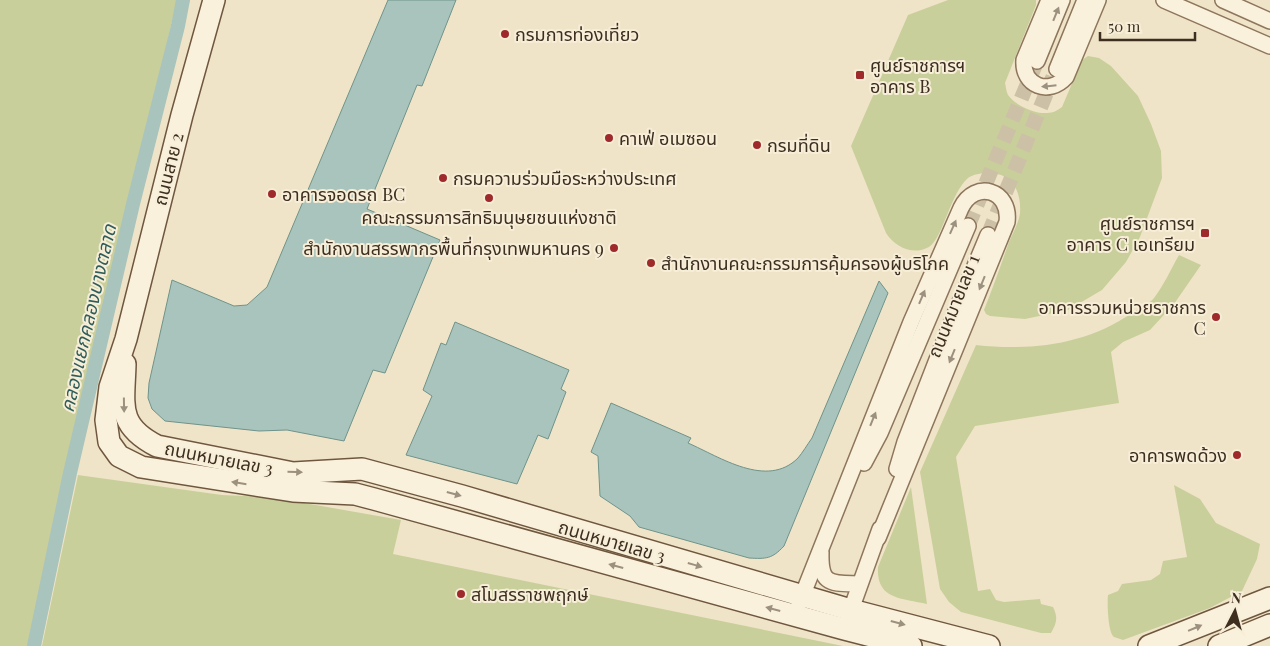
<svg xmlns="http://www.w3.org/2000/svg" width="1270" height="646" font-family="'Playfair Display','Noto Sans Thai',serif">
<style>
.green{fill:#c9cf9b}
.water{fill:#a9c4bc;stroke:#6f938a}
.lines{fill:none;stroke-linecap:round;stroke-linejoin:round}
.canal{stroke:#a9c4bc;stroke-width:14}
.street-tunnel{stroke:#ccc0a6;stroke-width:15;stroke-dasharray:15 8;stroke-linecap:butt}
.street-casing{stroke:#8d765c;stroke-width:18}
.secondary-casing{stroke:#6f573f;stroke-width:24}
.street{stroke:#faf1dc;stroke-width:15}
.secondary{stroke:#faf1dc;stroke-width:21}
.oneway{fill:#9c907e}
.poi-dot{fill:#9e2a2b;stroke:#f7eed8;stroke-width:2}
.labels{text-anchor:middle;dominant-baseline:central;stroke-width:4;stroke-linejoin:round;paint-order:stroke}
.poi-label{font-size:18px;fill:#3d2e20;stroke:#f7eed8;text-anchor:start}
.street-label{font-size:18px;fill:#3d2e20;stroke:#f7eed8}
.water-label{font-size:19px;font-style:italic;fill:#2f5d5a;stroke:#f7eed8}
</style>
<rect width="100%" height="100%" fill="#f0e4c8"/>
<g class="green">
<path d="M0 0H177L51 540 30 646H0Z"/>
<path d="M948 0H1036V5L1005 83C1006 87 1006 91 1008 95 1015 105 1035 114 1047 113 1053 113 1058 110 1062 107L1082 60 1088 56 1099 58 1111 66 1138 96 1151 124 1161 151 1162 178 1140 237 1126 262 1102 290 1068 310 1025 319 990 316 986 314 984 310C993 287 1001 265 1009 242 1013 233 1019 222 1020 213 1021 198 1017 181 1001 175 992 172 977 172 968 178 950 194 943 238 929 247 913 256 895 247 886 233L851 146 908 15Z"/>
<path d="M1179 255 1201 265 1174 304 1150 330 1123 342 1111 352 1119 403 975 426 956 457 978 591 990 589 996 600 1004 602 1040 599 1041 604 1053 607C1058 617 1057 623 1051 633H1041L961 612 949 602 940 589 920 472 976 345C1030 351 1086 345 1132 313 1139 308 1149 304 1154 298 1164 285 1171 269 1179 255Z"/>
<path d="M78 475 222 495 270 497 401 520 393 554 843 646H42Z"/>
<path d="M1174 485 1200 499 1216 523 1260 544 1257 559 1242 591 1210 608 1123 640C1120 639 1117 638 1114 637 1108 633 1107 603 1108 595L1118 591 1122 584 1151 580 1160 574 1163 561 1187 557Z"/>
<path d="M911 487 927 604C902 598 876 600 878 567Z"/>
</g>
<g class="water">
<path d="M388 0H456L422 86 417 85 367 209 440 240 385 373 373 370 344 441 287 430 259 431 165 421 152 409 148 398 149 383 172 280 234 306 247 305 267 287Z"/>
<path d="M879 281 888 293 784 546C772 559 766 559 749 558L639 527 630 516 600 496 598 456 591 452 611 403 691 438 688 443C720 457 767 489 798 458 803 452 807 445 812 438Z"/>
<path d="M455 322 569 370 561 389 566 392 548 439 538 435 517 484 406 455 432 396 423 390 441 343 446 345Z"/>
</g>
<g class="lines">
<path class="canal" d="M34 646 70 473 133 204 178 26 183 0"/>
<g class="street-tunnel">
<path d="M968 226 1037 61"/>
<path d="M988 235 1053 77"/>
</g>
<g class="street-casing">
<g id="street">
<path d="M1049 0 1024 60C1022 86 1049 96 1066 77L1098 0"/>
<path d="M1164 0 1270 46"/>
<path d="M1223 0 1270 21"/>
<path d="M1037 61 1062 0"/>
<path d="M1057 69 1085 0"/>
<path d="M864 463 880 433 968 226"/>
<path d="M897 469 905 442 952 321 988 235"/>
<path d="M821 552C820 586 831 583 859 584"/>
<path d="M799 604 911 322 961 208C975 179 1011 190 1007 222L878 538"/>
<path d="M848 618 880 529"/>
</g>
</g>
<g class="secondary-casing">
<g id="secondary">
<path d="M214 0 182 115 126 339 110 387 106 420 109 442 119 456 141 467 293 491 355 494 374 499 844 629 911 646"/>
<path d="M125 364C124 405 116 425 157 446L293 473 362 469 462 496 851 610 989 646"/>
<path d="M1149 646 1270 598"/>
<path d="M1219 646 1270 625"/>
</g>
</g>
<use href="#street" class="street"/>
<use href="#secondary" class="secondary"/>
</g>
<defs><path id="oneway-solid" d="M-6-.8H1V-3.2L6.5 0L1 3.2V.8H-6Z" transform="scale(1.25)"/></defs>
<g class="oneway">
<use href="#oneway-solid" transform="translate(1056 14) rotate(-68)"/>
<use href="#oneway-solid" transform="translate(1049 86) rotate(174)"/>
<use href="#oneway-solid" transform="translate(953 227) rotate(-66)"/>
<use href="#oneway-solid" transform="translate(982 283) rotate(112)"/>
<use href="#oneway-solid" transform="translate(922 297) rotate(-67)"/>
<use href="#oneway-solid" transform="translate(952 356) rotate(112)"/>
<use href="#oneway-solid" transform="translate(124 405) rotate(89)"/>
<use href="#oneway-solid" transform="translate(873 419) rotate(-68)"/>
<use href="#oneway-solid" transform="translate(295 472) rotate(2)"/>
<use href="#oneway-solid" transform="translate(239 483) rotate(-171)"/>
<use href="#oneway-solid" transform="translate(454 494) rotate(15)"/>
<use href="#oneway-solid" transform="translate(695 565) rotate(16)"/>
<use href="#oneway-solid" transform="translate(616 566) rotate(-165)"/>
<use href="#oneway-solid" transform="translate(773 609) rotate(-165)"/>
<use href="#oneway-solid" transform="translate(898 623) rotate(15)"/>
<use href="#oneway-solid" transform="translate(1195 628) rotate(-23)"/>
</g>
<g class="poi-dot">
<circle cx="505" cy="34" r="5"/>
<rect x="855" y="70" width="10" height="10" rx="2.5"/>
<circle cx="609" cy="138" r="5"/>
<circle cx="757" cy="145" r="5"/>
<circle cx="443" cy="178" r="5"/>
<circle cx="272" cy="194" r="5"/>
<circle cx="489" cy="198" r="5"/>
<rect x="1200" y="228" width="10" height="10" rx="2.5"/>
<circle cx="614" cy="248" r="5"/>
<circle cx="651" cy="263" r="5"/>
<circle cx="1216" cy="317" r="5"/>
<circle cx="1237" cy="455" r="5"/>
<circle cx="461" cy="594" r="5"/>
</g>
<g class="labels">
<g class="poi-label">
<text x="515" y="34">กรมการท่องเที่ยว</text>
<text x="870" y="65">ศูนย์ราชการฯ<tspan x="870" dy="21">อาคาร B</tspan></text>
<text x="619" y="138">คาเฟ่ อเมซอน</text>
<text x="767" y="145">กรมที่ดิน</text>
<text x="453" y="178">กรมความร่วมมือระหว่างประเทศ</text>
<text x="282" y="194">อาคารจอดรถ BC</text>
<text x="489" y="217" text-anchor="middle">คณะกรรมการสิทธิมนุษยชนแห่งชาติ</text>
<text x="1195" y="223" text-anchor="end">ศูนย์ราชการฯ<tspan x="1195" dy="21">อาคาร C เอเทรียม</tspan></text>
<text x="604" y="248" text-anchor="end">สำนักงานสรรพากรพื้นที่กรุงเทพมหานคร 9</text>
<text x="661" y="263">สำนักงานคณะกรรมการคุ้มครองผู้บริโภค</text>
<text x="1206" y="307" text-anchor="end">อาคารรวมหน่วยราชการ<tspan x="1206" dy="21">C</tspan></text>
<text x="1227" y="455" text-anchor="end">อาคารพดด้วง</text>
<text x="471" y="594">สโมสรราชพฤกษ์</text>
</g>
<g class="street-label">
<text transform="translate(168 169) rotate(-76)">ถนนสาย 2</text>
<text transform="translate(953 306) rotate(-68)">ถนนหมายเลข 1</text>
<text transform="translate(219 458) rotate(11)">ถนนหมายเลข 3</text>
<text transform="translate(612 541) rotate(16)">ถนนหมายเลข 3</text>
</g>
<g class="water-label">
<text transform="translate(87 318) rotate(-77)">คลองแยกคลองบางตลาด</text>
</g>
</g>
<g transform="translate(1235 611) rotate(6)" stroke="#f7eed8" stroke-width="4" paint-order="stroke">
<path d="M0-4L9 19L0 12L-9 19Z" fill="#3d2e20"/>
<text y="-8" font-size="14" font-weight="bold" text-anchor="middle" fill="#3d2e20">N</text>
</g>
<path d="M1100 32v8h95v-8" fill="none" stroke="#3d2e20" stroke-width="2.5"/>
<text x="1108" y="32" font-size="15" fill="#3d2e20" stroke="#f7eed8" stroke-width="4" paint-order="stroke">50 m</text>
</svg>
